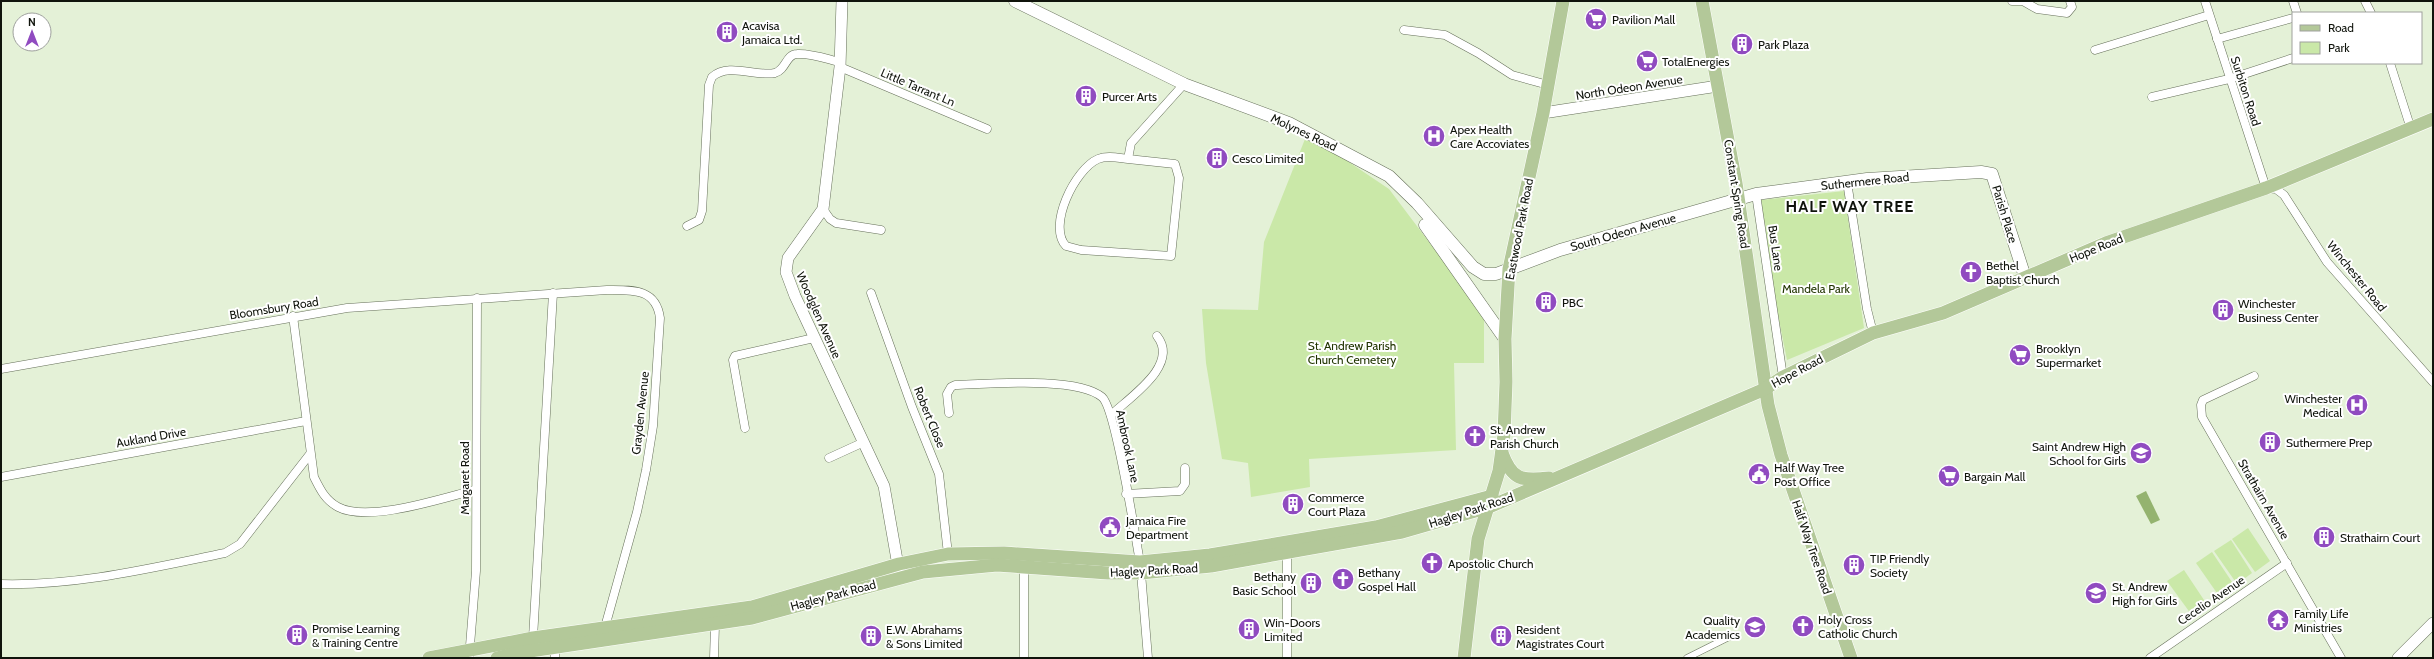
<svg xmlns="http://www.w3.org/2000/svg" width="2434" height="659" font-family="Cabin,sans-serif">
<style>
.green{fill:#cae8a8}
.water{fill:#94b36f}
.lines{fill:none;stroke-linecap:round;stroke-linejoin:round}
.pedestrian-casing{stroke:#66705a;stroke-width:7}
.minor-casing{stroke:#66705a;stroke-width:9}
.tertiary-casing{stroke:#66705a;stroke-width:12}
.secondary-casing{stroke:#66705a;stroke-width:13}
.primary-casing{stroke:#fff;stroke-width:14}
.pedestrian{stroke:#fff;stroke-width:6}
.minor{stroke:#fff;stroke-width:8}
.tertiary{stroke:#fff;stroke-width:11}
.secondary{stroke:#fff;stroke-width:12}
.primary{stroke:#b3c899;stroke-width:13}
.labels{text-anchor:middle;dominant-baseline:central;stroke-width:4;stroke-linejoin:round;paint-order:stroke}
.poi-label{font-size:12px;fill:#10140c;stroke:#fff;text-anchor:start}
.street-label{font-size:12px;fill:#10140c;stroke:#fff}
.park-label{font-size:12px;fill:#223502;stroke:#fff}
.district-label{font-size:16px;font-weight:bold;letter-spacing:1px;fill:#10140c;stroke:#fff}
</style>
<rect width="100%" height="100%" fill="#e4f1d7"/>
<g class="green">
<path d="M1307 134 1389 189 1484 315V363H1454L1456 450 1309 459 1310 487 1251 497 1248 463 1222 459 1206 363 1202 309 1258 310 1264 242Z"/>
<path d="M1844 191 1864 328 1787 360 1776 305 1761 200Z"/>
<path d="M2248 528 2270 561 2255 572 2232 539Z"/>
<path d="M2231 540 2252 573 2237 584 2214 551Z"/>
<path d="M2212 552 2234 585 2219 596 2196 563Z"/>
<path d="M2184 570 2206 603 2191 614 2167 581Z"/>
</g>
<path class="water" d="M2146 491 2160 520 2151 524 2136 496Z"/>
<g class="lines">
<g class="pedestrian-casing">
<path id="pedestrian" d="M1687 658 1731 636"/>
</g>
<g class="minor-casing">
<g id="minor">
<path d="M2012 1H2023L2037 9 2067 13 2072 7 2070 1"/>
<path d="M2205 1 2266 188 2276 189 2284 195 2327 262 2433 382"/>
<path d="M2293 1 2297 13"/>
<path d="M2365 1 2371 13"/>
<path d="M1404 30 1445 35 1478 53 1512 75 1548 85"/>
<path d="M2217 39 2293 18"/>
<path d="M2095 50 2209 15"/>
<path d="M2390 63 2411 129"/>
<path d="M840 67 987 129"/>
<path d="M2152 97 2229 79 2293 58"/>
<path d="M1128 159C1119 158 1107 155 1098 159 1075 169 1047 226 1066 246L1081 250 1171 256 1179 178 1175 164 1128 159 1131 143 1184 84"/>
<path d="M1847 182 1867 309 1873 333"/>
<path d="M1756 194 1783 377"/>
<path d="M823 209 830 219 836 223 881 230"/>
<path d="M687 226 699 220 702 211 709 85 712 77C729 62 755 77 775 73 786 70 786 54 797 54 811 53 827 59 840 62"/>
<path d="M871 293 912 407 939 474 948 554"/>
<path d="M293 316 314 477C320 489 325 500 338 507 368 523 443 498 475 490"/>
<path d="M1 369 347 308 607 290C632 290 656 288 660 318L653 426 646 470 637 512 605 627"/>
<path d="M2254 376 2203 400 2201 405 2202 417 2341 658"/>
<path d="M949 413 947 394 951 387 955 385C988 384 1077 376 1102 397 1116 409 1135 536 1140 562"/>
<path d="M1111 415C1130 397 1180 365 1157 336"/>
<path d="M745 428 733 360 735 356 814 338"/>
<path d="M829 458 864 442"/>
<path d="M1 477 306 421"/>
<path d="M1126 494 1180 491 1185 484V468"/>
<path d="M1141 573 1148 658"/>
<path d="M1 584C77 586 151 568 225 553L240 544 310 454"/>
<path d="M533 638 553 293"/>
<path d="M555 649V658"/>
<path d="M469 658 476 571 477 298"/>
<path d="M714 658 715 625"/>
<path d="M1024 658V567"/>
<path d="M1287 658V554"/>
<path d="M2150 658 2287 563"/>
</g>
</g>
<g class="tertiary-casing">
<g id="tertiary">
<path d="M842 1 840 67 823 209 788 258 786 272 795 296 884 486 900 577"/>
<path d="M1543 113 1718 86"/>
<path d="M2398 658 2433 623"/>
</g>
</g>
<g class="secondary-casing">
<g id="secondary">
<path d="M1015 1 1184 84 1289 123 1389 176 1417 203 1473 267 1484 274H1496L1560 250 1756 194 1867 179 1981 172 1992 174 2025 277"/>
<path d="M1425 225 1505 339"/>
</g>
</g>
<g class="primary-casing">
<g id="primary">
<path d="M1702 1 1736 183 1768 405 1781 455 1851 658"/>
<path d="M1502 453C1512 480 1521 481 1549 478"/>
<path d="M429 658 533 638 752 607 899 564 948 554 1004 553 1140 562 1210 555 1376 527 1492 496"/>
<path d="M497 658 517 653 752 618 923 572 997 565 1108 573H1141L1211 566 1402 532 1489 507 1765 389 1783 377 1873 333 1943 313 2106 243 2266 188 2433 119"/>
<path d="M1464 658 1478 539 1499 471 1504 435 1506 382 1505 339 1509 269 1543 113 1563 1"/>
</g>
</g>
<use href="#pedestrian" class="pedestrian"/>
<use href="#minor" class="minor"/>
<use href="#tertiary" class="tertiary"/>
<use href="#secondary" class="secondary"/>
<use href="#primary" class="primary"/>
</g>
<defs>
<g id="supermarket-disc" transform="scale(1.15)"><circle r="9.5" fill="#904bc0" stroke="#fff"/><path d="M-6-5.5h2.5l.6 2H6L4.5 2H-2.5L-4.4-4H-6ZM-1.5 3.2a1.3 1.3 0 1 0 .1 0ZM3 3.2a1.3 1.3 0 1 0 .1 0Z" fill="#fff"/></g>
<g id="building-disc" transform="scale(1.15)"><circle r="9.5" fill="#904bc0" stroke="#fff"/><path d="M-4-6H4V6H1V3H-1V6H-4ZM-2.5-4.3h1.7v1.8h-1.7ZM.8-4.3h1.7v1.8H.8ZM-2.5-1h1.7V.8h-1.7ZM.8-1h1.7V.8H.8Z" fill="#fff"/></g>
<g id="hospital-disc" transform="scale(1.15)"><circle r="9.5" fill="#904bc0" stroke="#fff"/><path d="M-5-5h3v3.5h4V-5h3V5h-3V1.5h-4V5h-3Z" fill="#fff"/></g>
<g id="church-disc" transform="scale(1.15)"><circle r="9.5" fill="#904bc0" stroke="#fff"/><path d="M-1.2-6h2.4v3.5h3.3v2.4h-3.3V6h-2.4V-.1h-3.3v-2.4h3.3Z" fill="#fff"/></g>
<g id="school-disc" transform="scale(1.15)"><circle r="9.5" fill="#904bc0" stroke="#fff"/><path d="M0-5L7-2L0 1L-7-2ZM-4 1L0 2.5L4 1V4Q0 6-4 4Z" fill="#fff"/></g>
<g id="civic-disc" transform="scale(1.15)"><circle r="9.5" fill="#904bc0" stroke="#fff"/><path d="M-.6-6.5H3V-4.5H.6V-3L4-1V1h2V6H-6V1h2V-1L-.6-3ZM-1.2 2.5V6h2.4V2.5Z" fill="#fff"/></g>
<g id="temple-disc" transform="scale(1.15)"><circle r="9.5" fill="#904bc0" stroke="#fff"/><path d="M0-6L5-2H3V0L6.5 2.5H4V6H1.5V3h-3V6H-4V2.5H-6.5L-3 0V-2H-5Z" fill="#fff"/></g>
</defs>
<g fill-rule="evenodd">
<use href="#supermarket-disc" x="1596" y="19"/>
<use href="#building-disc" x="727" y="32"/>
<use href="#building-disc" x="1742" y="44"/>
<use href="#supermarket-disc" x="1647" y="61"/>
<use href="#building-disc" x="1086" y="96"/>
<use href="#hospital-disc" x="1434" y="136"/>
<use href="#building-disc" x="1217" y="158"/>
<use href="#church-disc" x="1971" y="272"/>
<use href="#building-disc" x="1546" y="302"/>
<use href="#building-disc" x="2223" y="310"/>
<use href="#supermarket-disc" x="2020" y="355"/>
<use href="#hospital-disc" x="2357" y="405"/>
<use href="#church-disc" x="1475" y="436"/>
<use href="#building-disc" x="2270" y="442"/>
<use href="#school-disc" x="2141" y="453"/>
<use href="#civic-disc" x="1759" y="474"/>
<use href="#supermarket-disc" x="1949" y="476"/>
<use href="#building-disc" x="1293" y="504"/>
<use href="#civic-disc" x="1110" y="527"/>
<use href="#building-disc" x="2324" y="537"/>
<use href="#church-disc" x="1432" y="563"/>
<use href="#building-disc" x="1854" y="565"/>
<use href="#church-disc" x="1343" y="579"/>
<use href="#building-disc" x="1311" y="583"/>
<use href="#school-disc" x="2096" y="593"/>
<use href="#temple-disc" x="2278" y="620"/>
<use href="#church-disc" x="1803" y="626"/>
<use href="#school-disc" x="1755" y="627"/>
<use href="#building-disc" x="1249" y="629"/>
<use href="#building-disc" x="297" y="635"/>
<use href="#building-disc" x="871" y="636"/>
<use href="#building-disc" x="1501" y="636"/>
</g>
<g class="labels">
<g class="poi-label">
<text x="1612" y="19">Pavilion Mall</text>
<text x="742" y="25">Acavisa<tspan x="742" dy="14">Jamaica Ltd.</tspan></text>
<text x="1758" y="44">Park Plaza</text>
<text x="1662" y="61">TotalEnergies</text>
<text x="1102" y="96">Purcer Arts</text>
<text x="1450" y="129">Apex Health<tspan x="1450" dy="14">Care Accoviates</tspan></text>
<text x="1232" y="158">Cesco Limited</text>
<text x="1986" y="265">Bethel<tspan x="1986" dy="14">Baptist Church</tspan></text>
<text x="1562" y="302">PBC</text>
<text x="2238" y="303">Winchester<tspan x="2238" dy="14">Business Center</tspan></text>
<text x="2036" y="348">Brooklyn<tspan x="2036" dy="14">Supermarket</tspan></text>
<text x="2342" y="398" text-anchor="end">Winchester<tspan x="2342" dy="14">Medical</tspan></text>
<text x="1490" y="429">St. Andrew<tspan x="1490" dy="14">Parish Church</tspan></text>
<text x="2286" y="442">Suthermere Prep</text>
<text x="2126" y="446" text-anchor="end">Saint Andrew High<tspan x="2126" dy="14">School for Girls</tspan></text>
<text x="1774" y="467">Half Way Tree<tspan x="1774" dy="14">Post Office</tspan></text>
<text x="1964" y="476">Bargain Mall</text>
<text x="1308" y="497">Commerce<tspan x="1308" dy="14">Court Plaza</tspan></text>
<text x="1126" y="520">Jamaica Fire<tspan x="1126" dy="14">Department</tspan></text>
<text x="2340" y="537">Strathairn Court</text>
<text x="1870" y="558">TIP Friendly<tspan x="1870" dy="14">Society</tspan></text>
<text x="1448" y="563">Apostolic Church</text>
<text x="1358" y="572">Bethany<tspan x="1358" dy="14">Gospel Hall</tspan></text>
<text x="1296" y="576" text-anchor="end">Bethany<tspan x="1296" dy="14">Basic School</tspan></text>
<text x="2112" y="586">St. Andrew<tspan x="2112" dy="14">High for Girls</tspan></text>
<text x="2294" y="613">Family Life<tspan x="2294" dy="14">Ministries</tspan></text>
<text x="1818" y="619">Holy Cross<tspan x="1818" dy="14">Catholic Church</tspan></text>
<text x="1740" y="620" text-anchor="end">Quality<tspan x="1740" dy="14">Academics</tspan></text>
<text x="1264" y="622">Win-Doors<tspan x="1264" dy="14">Limited</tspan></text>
<text x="312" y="628">Promise Learning<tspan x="312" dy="14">&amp; Training Centre</tspan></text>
<text x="886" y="629">E.W. Abrahams<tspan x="886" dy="14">&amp; Sons Limited</tspan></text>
<text x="1516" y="629">Resident<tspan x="1516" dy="14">Magistrates Court</tspan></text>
</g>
<g class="street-label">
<text transform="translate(918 87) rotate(23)">Little Tarrant Ln</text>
<text transform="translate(1629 87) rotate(-9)">North Odeon Avenue</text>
<text transform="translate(2246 91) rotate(72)">Surbiton Road</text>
<text transform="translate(1304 132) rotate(25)">Molynes Road</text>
<text transform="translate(1865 181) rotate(-6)">Suthermere Road</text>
<text transform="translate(1737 194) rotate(81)">Constant Spring Road</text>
<text transform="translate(2005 214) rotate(73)">Parish Place</text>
<text transform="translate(1519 229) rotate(-79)">Eastwood Park Road</text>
<text transform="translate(1623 232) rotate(-16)">South Odeon Avenue</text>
<text transform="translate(1776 248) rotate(82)">Bus Lane</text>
<text transform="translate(2096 248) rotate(-22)">Hope Road</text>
<text transform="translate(2357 276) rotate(51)">Winchester Road</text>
<text transform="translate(274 308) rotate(-9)">Bloomsbury Road</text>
<text transform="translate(819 315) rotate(66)">Woodglen Avenue</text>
<text transform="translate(1797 371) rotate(-28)">Hope Road</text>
<text transform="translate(640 413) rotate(-84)">Grayden Avenue</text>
<text transform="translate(930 417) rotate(68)">Robert Close</text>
<text transform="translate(151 437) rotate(-10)">Aukland Drive</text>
<text transform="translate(1128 446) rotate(78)">Ambrook Lane</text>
<text transform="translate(464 478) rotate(-90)">Margaret Road</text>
<text transform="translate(2264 499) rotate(60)">Strathairn Avenue</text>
<text transform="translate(1471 510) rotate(-18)">Hagley Park Road</text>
<text transform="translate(1812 547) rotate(71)">Half Way Tree Road</text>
<text transform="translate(1154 570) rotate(-3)">Hagley Park Road</text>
<text transform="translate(833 595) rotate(-15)">Hagley Park Road</text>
<text transform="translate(2211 600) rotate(-34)">Cecelio Avenue</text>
</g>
<g class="park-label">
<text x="1816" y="288">Mandela Park</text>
<text x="1352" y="345">St. Andrew Parish<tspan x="1352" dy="14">Church Cemetery</tspan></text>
</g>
<g class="district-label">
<text x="1850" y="206">HALF WAY TREE</text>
</g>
</g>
<rect width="2434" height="659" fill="none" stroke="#10140c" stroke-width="4"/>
<rect x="2292" y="12" width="130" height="52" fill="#ffffff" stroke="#9fa19e"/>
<rect x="2300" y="25" width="20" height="6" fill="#b3c899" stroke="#9fa19e"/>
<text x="2328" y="32" font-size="12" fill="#10140c">Road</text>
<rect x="2300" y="42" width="20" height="12" fill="#cae8a8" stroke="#9fa19e"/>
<text x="2328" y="52" font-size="12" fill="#10140c">Park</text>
<g transform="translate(32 32)"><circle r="19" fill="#ffffff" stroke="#9fa19e"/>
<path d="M0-3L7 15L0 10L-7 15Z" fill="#904bc0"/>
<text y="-6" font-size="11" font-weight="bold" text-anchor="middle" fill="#10140c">N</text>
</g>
</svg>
